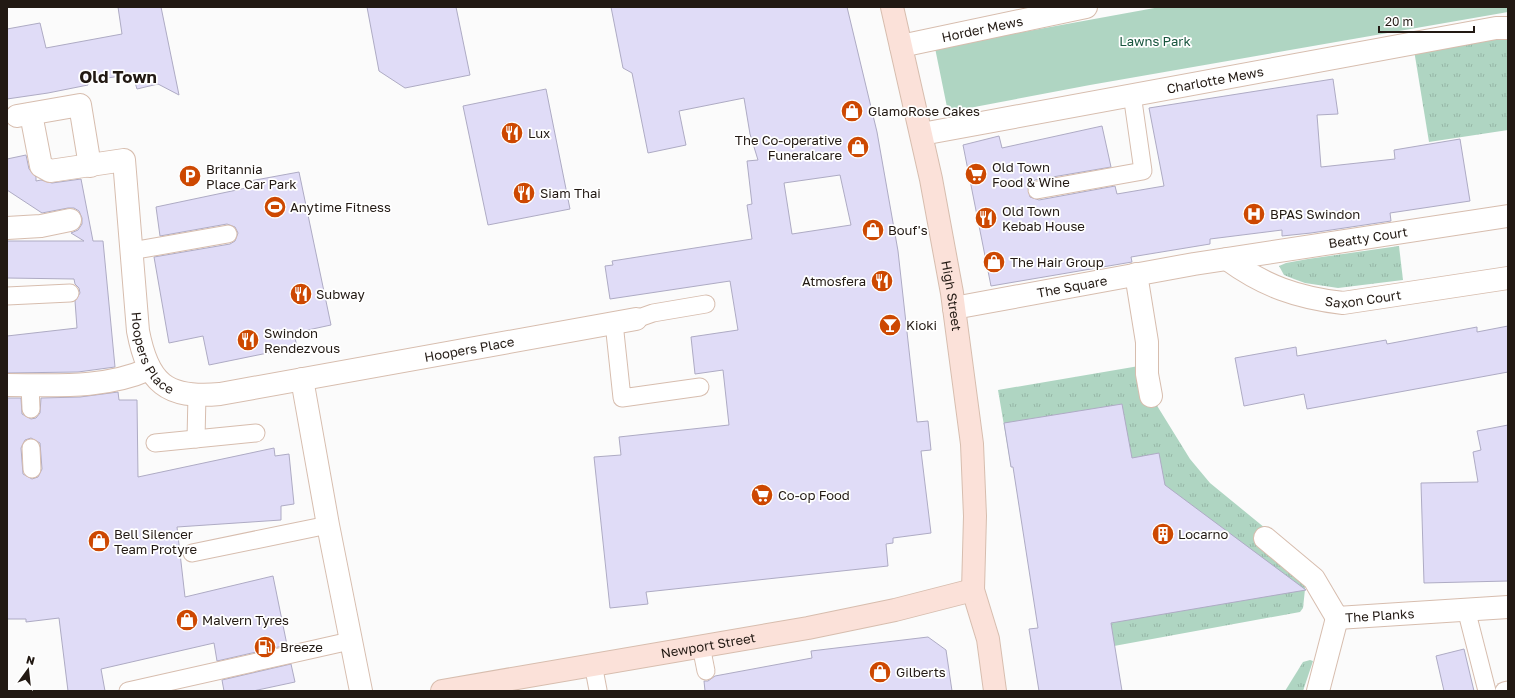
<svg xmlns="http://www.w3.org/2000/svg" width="1515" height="698" font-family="'Golos Text',sans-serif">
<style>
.grass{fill:url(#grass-tufts)}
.green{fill:#afd5c2}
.building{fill:#e0dcf7;stroke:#aeabc4;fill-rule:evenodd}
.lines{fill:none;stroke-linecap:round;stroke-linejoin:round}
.lane-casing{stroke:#d7bdae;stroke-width:19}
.street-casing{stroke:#d7bdae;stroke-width:24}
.secondary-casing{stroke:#d7bdae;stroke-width:24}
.lane{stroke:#fff;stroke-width:17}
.street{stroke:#fff;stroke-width:22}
.secondary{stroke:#fbe1d9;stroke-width:22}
.labels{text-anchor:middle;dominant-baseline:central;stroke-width:3.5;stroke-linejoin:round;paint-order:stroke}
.street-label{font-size:13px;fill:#221913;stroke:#fff}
.park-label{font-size:13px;fill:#19563f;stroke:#fff}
.poi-label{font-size:13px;fill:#221913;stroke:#fff;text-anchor:start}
.district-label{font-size:17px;font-weight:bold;fill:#221913;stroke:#fff}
</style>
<defs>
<pattern id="grass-tufts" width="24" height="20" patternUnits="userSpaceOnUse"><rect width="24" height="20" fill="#afd5c2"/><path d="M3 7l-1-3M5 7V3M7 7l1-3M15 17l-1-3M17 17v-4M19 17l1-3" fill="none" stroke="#96b6a6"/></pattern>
</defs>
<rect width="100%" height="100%" fill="#fbfbfb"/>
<g class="grass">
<path d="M1493 36 1508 38V130L1429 142 1414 50Z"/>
<path d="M1399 246 1403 280 1338 288 1305 283 1294 279 1284 275 1279 266 1286 263 1308 259Z"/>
<path d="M1139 366 1156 404 1190 459 1210 483 1265 528 1306 580 1303 608 1300 612 1114 646 1081 455 1011 467 998 390Z"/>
<path d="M1310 660 1313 661 1303 691H1285L1303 662Z"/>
</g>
<path class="green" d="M1160 7H1508V12L1090 85 948 112 935 48Z"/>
<g class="building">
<path d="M118 7H161L179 95 158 84 137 89 133 76 122 79 121 76 87 81 88 85 48 93 7 99V29L40 23 46 48 122 34Z"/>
<path d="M367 7H456L470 75 405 88 379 71Z"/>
<path d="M611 7H847L877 132 898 251 917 422 928 421 931 450 921 451 931 533 893 538V543L886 544 888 566 646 592 648 604 610 608 594 457 621 455 619 437 729 425 723 370 695 374 691 337 738 330 730 281 610 299 605 266 613 265 612 261 752 239 747 205 752 204 747 161 758 160 750 134 744 98 679 111 686 145 648 153 632 73 623 68ZM840 175 851 225 792 234 784 183Z"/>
<path d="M1333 79 1338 114 1317 115 1321 167 1395 159 1394 150 1460 139 1470 201 1390 213 1391 221 1311 233 1282 236V230L1210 239V244L1131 257 1132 262 991 286 963 145 999 136 1002 148 1102 126 1111 167 1035 180 1028 187 1030 197 1039 200 1115 186 1117 194 1164 186 1149 108Z"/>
<path d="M546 89 570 209 488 225 463 106Z"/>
<path d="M26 155 29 169 36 177V181L41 180 52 183 81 179 93 241H103L115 367 78 372 7 373V336L77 328 75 301 80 293 79 288 75 284 74 279 7 278V241H84L71 233 78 230 82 224V218L79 211 74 208H68L42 213 7 190V159Z"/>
<path d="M299 172 331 325 294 333 297 347 209 365 203 336 169 343 154 257 230 244 235 241 238 233 235 227 227 224 160 236 156 207 251 187 250 181Z"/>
<path d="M1508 326V372L1307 409 1304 394 1244 406 1235 358 1296 347 1297 356 1386 340 1387 344 1477 327V332Z"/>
<path d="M118 392 119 400H137L138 477 274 448 275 456 289 454 294 504 281 506V520L177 527 185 597 273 576 287 645 217 661 214 643 101 669 105 691H68L59 618 26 622V619H7V398H21L22 414 31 419 36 418 40 413 41 398 80 397ZM31 438 40 443 42 469 38 477 32 479 23 474 21 448 25 440Z"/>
<path d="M1122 404 1132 458 1159 453 1165 485 1306 590 1111 623 1122 691H1039L1029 629 1038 628 1013 467H1011L1004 423Z"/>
<path d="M1508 425V581L1424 583 1421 483 1478 482 1473 452 1481 450 1477 431Z"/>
<path d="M928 637 946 650 952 691H705L704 681H708L715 676 812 658 811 651Z"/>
<path d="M1464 649 1474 691H1444L1436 656Z"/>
<path d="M291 664 295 682 253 691H224L222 680Z"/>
</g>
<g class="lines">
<g class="lane-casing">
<g id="lane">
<path d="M1037 190 1143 171 1132 94"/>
<path d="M131 251 228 234"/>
<path d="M7 296 70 293"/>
<path d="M636 319 653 313 706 304"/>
<path d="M614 323 622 398 700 387"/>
<path d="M30 385 31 409"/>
<path d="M196 439 197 395"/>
<path d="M155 443 256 433"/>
<path d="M31 448 32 469"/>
<path d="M192 553 328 525"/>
<path d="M1466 609 1487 691"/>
<path d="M701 646 706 671"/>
<path d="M593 664 598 690"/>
<path d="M128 691 350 641"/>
<path d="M1504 691 1508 690"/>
</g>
</g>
<g class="street-casing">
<g id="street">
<path id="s1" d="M901 46 1086 7"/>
<path id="s2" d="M31 114 41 166 50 171 124 160 138 331C148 383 166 399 220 394L636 319"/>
<path d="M17 116 80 105 90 166"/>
<path id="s3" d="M922 134 1496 28H1508"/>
<path d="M7 228 41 226 70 220"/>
<path id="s4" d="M1227 259C1264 286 1298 298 1343 303L1508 278"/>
<path d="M1136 274 1147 342V374L1151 396"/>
<path id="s5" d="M954 308 1194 264 1508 216"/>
<path d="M302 379 328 525 361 691"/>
<path d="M7 385C54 385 105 389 149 369"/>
<path id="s6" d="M1265 538 1314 579 1337 618 1508 607"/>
<path d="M1318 691 1337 618"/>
</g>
</g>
<g class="secondary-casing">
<g id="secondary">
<path id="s7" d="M892 7 931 179 952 293 972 444 975 516 973 590 988 639 995 691"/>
<path id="s8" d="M442 691 808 628 895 610 973 590"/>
</g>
</g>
<use href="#lane" class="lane"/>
<use href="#street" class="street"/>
<use href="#secondary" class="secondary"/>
</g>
<defs>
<g id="shop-disc" transform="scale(1.15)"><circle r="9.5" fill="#cd4801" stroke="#fff"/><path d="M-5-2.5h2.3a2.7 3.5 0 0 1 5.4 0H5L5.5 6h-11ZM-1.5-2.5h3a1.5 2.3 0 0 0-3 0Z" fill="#fff"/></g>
<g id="restaurant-disc" transform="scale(1.15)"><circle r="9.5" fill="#cd4801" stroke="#fff"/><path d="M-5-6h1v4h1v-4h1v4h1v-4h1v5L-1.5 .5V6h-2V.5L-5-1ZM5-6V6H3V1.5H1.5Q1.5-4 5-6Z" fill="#fff"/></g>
<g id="supermarket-disc" transform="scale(1.15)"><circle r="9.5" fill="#cd4801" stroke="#fff"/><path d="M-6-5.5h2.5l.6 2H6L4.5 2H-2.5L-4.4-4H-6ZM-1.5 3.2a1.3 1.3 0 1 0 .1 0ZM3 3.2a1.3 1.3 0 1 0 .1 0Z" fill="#fff"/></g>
<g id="parking-disc" transform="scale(1.15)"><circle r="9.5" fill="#cd4801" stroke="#fff"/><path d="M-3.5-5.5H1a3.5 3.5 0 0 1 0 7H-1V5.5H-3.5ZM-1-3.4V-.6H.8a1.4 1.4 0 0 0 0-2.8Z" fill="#fff"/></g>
<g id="stadium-disc" transform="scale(1.15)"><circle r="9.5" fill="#cd4801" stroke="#fff"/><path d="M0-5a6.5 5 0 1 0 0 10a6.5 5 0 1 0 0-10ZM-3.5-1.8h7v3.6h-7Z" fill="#fff"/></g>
<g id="hospital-disc" transform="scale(1.15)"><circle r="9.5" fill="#cd4801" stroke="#fff"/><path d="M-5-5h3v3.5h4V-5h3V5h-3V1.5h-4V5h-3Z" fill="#fff"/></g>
<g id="bar-disc" transform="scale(1.15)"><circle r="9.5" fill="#cd4801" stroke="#fff"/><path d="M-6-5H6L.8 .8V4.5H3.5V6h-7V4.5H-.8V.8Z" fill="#fff"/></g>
<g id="building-disc" transform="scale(1.15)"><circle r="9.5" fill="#cd4801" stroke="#fff"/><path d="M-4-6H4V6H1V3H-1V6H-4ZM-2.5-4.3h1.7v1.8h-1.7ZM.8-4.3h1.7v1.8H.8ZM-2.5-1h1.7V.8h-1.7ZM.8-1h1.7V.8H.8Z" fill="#fff"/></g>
<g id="fuel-disc" transform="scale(1.15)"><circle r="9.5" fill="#cd4801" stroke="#fff"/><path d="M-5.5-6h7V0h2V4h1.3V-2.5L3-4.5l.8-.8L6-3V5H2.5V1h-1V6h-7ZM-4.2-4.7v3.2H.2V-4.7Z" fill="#fff"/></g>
</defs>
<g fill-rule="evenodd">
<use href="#shop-disc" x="852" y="111"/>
<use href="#restaurant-disc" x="512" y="133"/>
<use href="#shop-disc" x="858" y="147"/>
<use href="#supermarket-disc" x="976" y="174"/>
<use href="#parking-disc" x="190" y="176"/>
<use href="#restaurant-disc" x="524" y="193"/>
<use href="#stadium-disc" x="275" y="207"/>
<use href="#hospital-disc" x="1254" y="214"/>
<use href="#restaurant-disc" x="986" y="218"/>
<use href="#shop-disc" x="873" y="230"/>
<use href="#shop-disc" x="994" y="262"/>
<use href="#restaurant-disc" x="882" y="281"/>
<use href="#restaurant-disc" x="301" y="294"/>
<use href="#bar-disc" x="890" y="325"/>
<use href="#restaurant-disc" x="248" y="340"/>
<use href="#supermarket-disc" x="762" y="495"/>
<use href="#building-disc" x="1163" y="534"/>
<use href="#shop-disc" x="99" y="541"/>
<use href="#shop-disc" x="187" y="620"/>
<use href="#fuel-disc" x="265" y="647"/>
<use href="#shop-disc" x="880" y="672"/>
</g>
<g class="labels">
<g class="street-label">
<text stroke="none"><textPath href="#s1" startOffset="83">Horder Mews</textPath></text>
<text stroke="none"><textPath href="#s3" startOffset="298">Charlotte Mews</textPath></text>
<text stroke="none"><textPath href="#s5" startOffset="420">Beatty Court</textPath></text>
<text stroke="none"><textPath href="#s5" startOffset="120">The Square</textPath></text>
<text stroke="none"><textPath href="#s7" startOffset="295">High Street</textPath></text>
<text stroke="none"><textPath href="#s4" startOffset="146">Saxon Court</textPath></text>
<text stroke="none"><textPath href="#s2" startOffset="336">Hoopers Place</textPath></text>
<text stroke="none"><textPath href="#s2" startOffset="682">Hoopers Place</textPath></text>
<text stroke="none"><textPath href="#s6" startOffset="152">The Planks</textPath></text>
<text stroke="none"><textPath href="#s8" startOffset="270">Newport Street</textPath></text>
</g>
<g class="park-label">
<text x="1155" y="41">Lawns Park</text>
</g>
<g class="poi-label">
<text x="868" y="111">GlamoRose Cakes</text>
<text x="528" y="133">Lux</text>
<text x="842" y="140" text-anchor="end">The Co-operative<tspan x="842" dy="15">Funeralcare</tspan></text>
<text x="992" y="167">Old Town<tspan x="992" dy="15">Food &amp; Wine</tspan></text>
<text x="206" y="169">Britannia<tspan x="206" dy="15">Place Car Park</tspan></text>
<text x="540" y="193">Siam Thai</text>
<text x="290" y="207">Anytime Fitness</text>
<text x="1002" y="211">Old Town<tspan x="1002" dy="15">Kebab House</tspan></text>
<text x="1270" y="214">BPAS Swindon</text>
<text x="888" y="230">Bouf's</text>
<text x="1010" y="262">The Hair Group</text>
<text x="866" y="281" text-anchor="end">Atmosfera</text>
<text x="316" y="294">Subway</text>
<text x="906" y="325">Kioki</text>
<text x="264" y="333">Swindon<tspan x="264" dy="15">Rendezvous</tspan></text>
<text x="778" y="495">Co-op Food</text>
<text x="114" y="534">Bell Silencer<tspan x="114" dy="15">Team Protyre</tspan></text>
<text x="1178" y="534">Locarno</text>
<text x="202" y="620">Malvern Tyres</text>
<text x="280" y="647">Breeze</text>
<text x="896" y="672">Gilberts</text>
</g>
<g class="district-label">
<text x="118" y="76">Old Town</text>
</g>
</g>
<rect width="1515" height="698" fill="none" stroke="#221913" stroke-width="16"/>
<g transform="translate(28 670) rotate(15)" stroke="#ffffff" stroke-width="3" paint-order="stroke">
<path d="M0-3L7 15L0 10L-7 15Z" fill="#221913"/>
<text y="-6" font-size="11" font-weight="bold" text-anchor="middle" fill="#221913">N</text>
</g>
<path d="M1379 26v6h95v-6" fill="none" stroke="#221913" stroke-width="2"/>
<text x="1385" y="26" font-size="12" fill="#221913" stroke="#ffffff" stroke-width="3" paint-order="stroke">20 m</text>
</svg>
